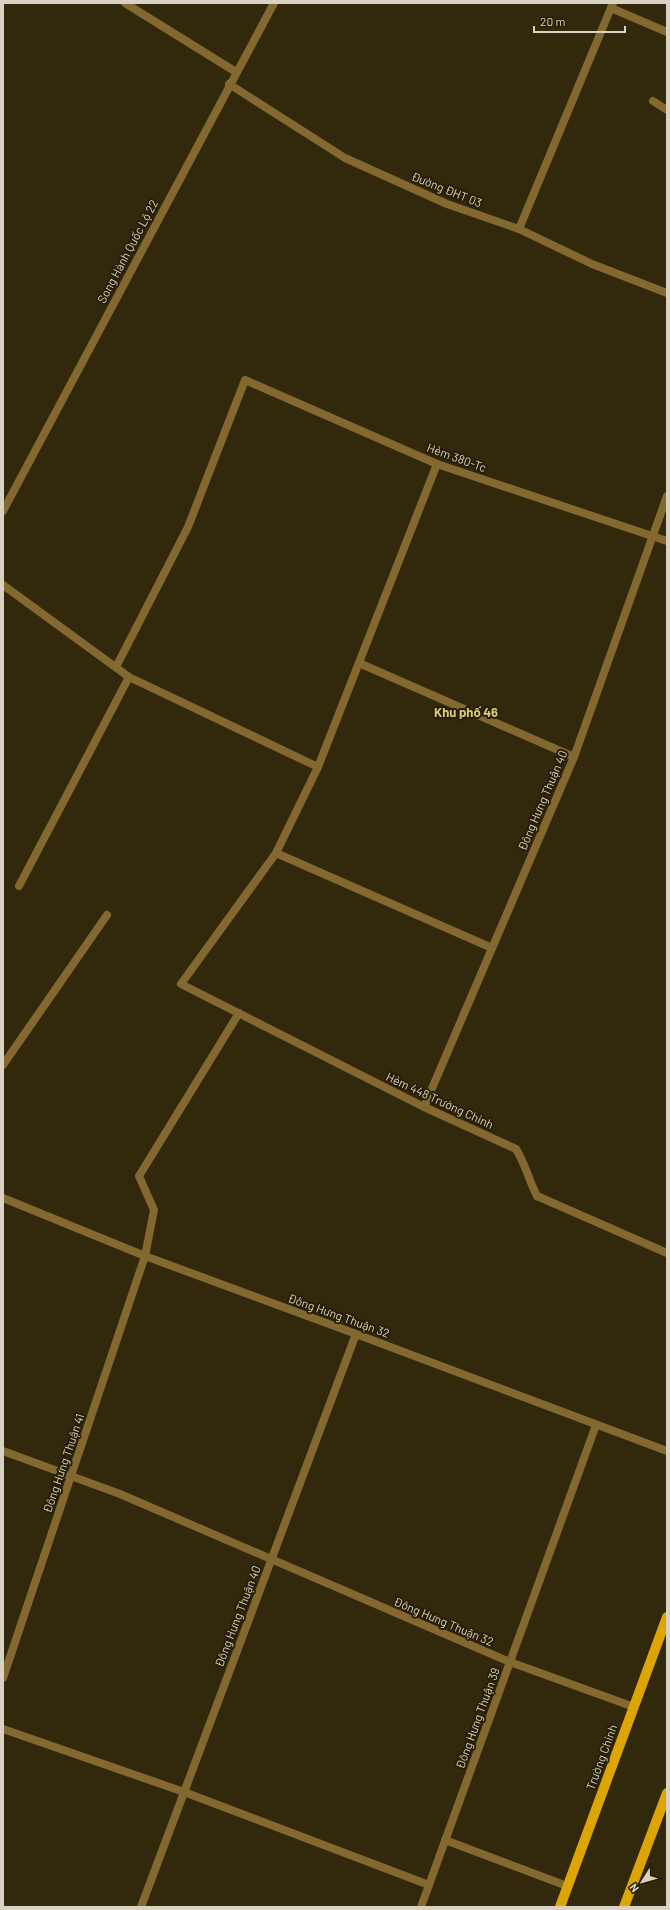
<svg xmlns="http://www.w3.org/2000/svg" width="670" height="1910" font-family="Barlow,sans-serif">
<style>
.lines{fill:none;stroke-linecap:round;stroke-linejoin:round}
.service{stroke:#83682f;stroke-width:8}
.minor{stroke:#83682f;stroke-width:8}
.tertiary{stroke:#83682f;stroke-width:8}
.primary{stroke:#dda502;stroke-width:10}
.labels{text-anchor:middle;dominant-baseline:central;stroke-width:4;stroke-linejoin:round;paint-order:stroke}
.street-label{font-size:12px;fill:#d9d2c3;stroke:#281e03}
.neighbourhood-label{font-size:13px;font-weight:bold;fill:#d9c97b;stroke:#281e03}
</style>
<rect width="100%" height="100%" fill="#32280c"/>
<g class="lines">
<g class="service">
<path d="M229 84 345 158 447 204 519 229 592 264 667 293"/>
<path d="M437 464 318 767 276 853 181 984 424 1107 516 1149C525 1163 529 1181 537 1196"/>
<path d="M359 663 574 757"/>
<path d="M116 667 188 527 245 380 437 464 667 541"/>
<path d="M145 1256 154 1210 139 1176 239 1013"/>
<path d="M3 1729 184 1792 429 1885"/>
</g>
<g class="minor">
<path d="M125 3 236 72"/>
<path d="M611 8 667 32"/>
<path d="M653 101 667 110"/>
<path d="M519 229 613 3"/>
<path d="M3 585 129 677 318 767"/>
<path d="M276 853 492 948"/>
<path d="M19 886 129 677"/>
<path d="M3 1065 107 915"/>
<path d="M424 1107 574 757 667 496"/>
<path d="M537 1196 667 1253"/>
<path d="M3 1198 145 1256 356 1334 667 1451"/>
<path d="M3 1451 120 1494 510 1662 634 1707"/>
<path d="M3 1678 145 1256"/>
<path d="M445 1840 567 1886"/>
<path d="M141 1907 356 1334"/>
<path d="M421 1907 596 1425"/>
</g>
<path class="tertiary" d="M3 511 274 3"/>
<g class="primary">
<path d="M560 1907 667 1617"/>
<path d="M624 1907 667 1793"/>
</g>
</g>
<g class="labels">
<g class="street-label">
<text transform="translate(447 189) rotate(22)">Đường ĐHT 03</text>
<text transform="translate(127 251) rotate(-62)">Song Hành Quốc Lộ 22</text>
<text transform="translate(457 457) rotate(20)">Hẻm 380-Tc</text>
<text transform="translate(542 800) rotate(-67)">Đông Hưng Thuận 40</text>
<text transform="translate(440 1100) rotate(25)">Hẻm 448 Trường Chinh</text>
<text transform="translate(339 1315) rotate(20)">Đông Hưng Thuận 32</text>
<text transform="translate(63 1463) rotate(-71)">Đông Hưng Thuận 41</text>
<text transform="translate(237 1616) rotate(-69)">Đông Hưng Thuận 40</text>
<text transform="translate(444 1621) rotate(23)">Đông Hưng Thuận 32</text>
<text transform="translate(477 1718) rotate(-70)">Đông Hưng Thuận 39</text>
<text transform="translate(601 1757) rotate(-70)">Trường Chinh</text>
</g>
<g class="neighbourhood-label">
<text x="466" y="712">Khu phố 46</text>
</g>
</g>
<rect width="670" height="1910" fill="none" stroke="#d9d2c3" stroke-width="8"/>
<g transform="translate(642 1882) rotate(233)" stroke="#281e03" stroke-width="3" paint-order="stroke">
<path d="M0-3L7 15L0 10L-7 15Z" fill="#d9d2c3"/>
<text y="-6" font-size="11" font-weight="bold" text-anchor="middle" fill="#d9d2c3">N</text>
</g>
<path d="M534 26v6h91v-6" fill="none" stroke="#d9d2c3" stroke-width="2"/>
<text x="540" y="26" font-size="12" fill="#d9d2c3" stroke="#281e03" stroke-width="3" paint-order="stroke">20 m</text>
</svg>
